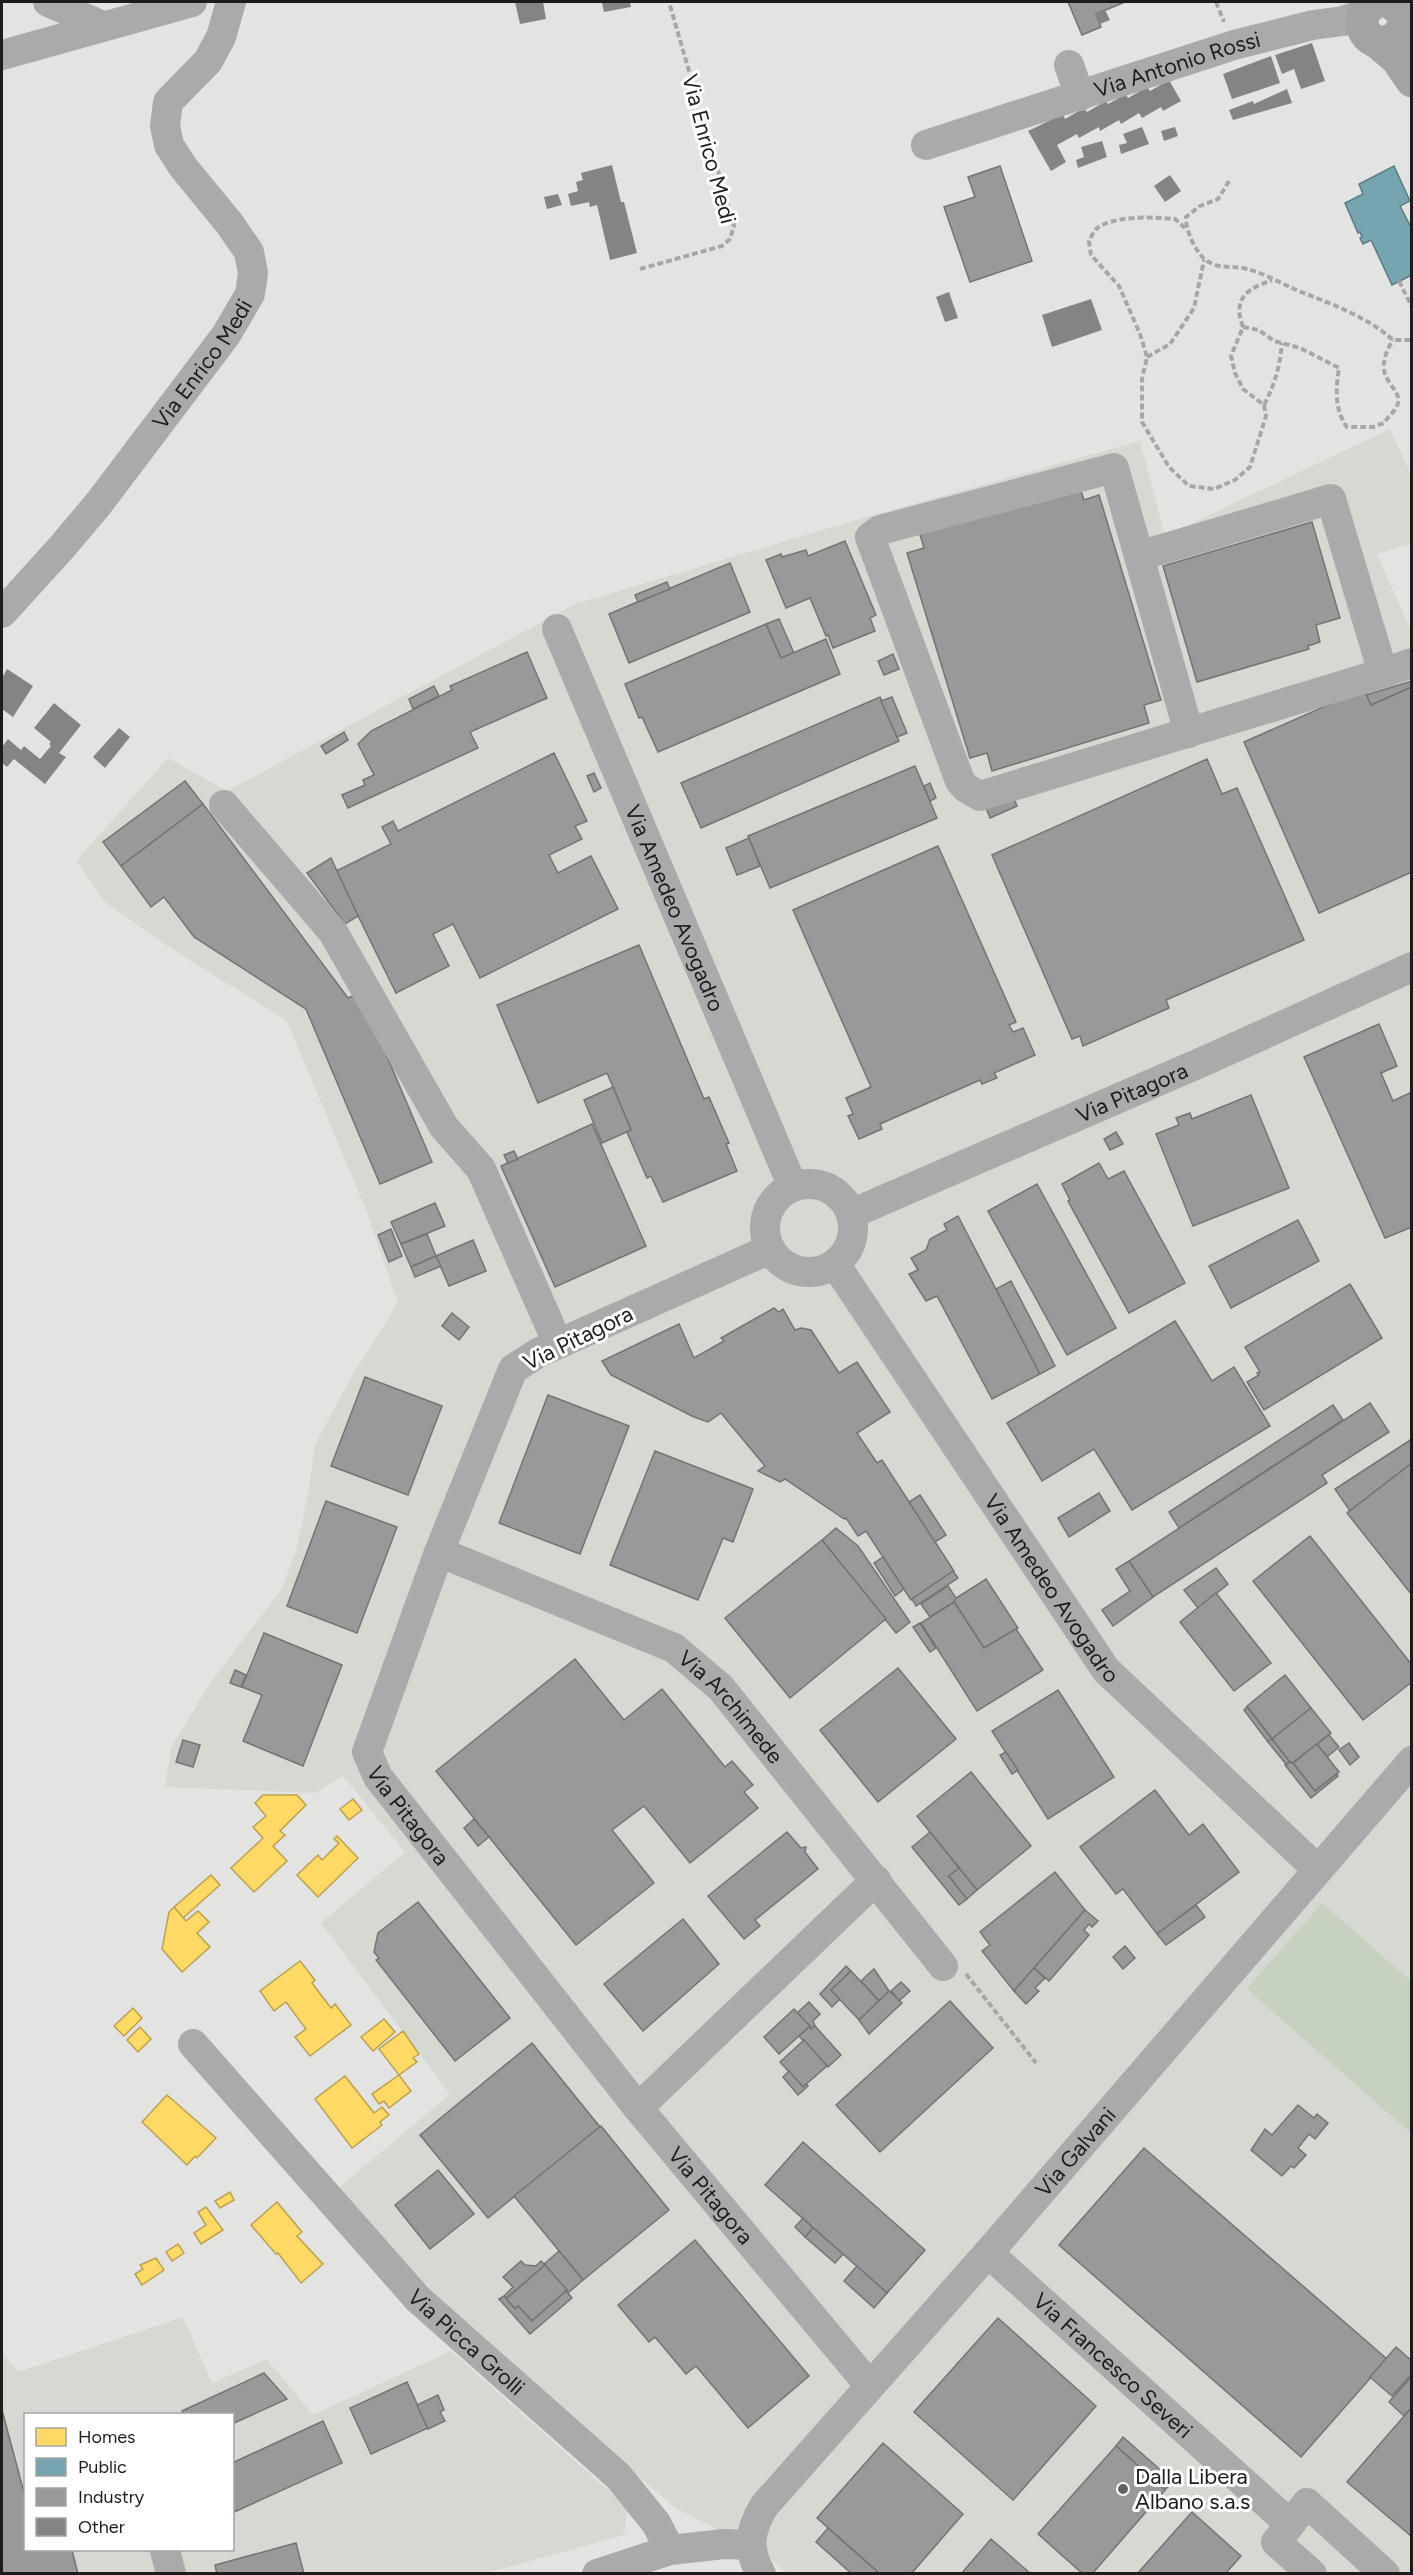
<svg xmlns="http://www.w3.org/2000/svg" width="1413" height="2575" font-family="Figtree,sans-serif">
<style>
.built{fill:#d5d9d2;fill-rule:evenodd}
.green{fill:#c6d1bf}
.homes{fill:#ffd966;stroke:#bba050;stroke-width:1.5}
.public{fill:#76a5af;stroke:#5b7c83;stroke-width:1.5}
.industry{fill:#999;stroke:#737473;stroke-width:1.5}
.building{fill:#838483}
.lines{fill:none;stroke-linecap:round;stroke-linejoin:round}
.path{stroke:#a7a8a6;stroke-width:4;stroke-dasharray:6 3;stroke-linecap:butt}
.minor{stroke:#aaa;stroke-width:30}
.major{stroke:#a2a3a2;stroke-width:33}
.poi-dot{fill:#616261;stroke:#fff;stroke-width:2}
.labels{text-anchor:middle;dominant-baseline:central;stroke-width:6;stroke-linejoin:round;paint-order:stroke}
.street-label{font-size:22px;fill:#1b1c1b;stroke:#fff}
.poi-label{font-size:22px;fill:#1b1c1b;stroke:#fff;text-anchor:start}
</style>
<rect width="100%" height="100%" fill="#e3e4e2"/>
<g class="built">
<path d="M1390 429 1412 477 1411 544 1377 554 1412 633 1411 2573H786L767 2556 674 2507 421 2286 335 2191 450 2094 321 1923 405 1852 343 1776 315 1793 165 1787 171 1748 210 1683 282 1589 296 1551 308 1495 315 1445 350 1379 398 1303 366 1210 287 1021 169 947 106 903 76 861 168 758 227 791 575 604 856 520 1140 441 1165 536Z"/>
<path d="M183 2317 212 2383 267 2359 313 2415 451 2351 628 2508 624 2535 487 2573H2V2352L18 2372ZM26 2414H232V2550H26Z"/>
</g>
<path class="green" d="M1322 1903 1411 1981V2133L1247 1989Z"/>
<g class="homes">
<path d="M263 1795H297L306 1805 280 1831 285 1835 273 1846 287 1861 254 1892 231 1868 263 1838 253 1827 266 1816 255 1803Z"/>
<path d="M353 1799 362 1810 349 1820 340 1809Z"/>
<path d="M337 1836 358 1858 318 1897 297 1875 318 1855 322 1860 339 1843 334 1839Z"/>
<path d="M211 1875 220 1885 183 1918 174 1907Z"/>
<path d="M174 1907 186 1921 198 1911 209 1922 197 1933 210 1947 182 1972 162 1949 169 1912Z"/>
<path d="M300 1961 315 1980 312 1983 331 2008 335 2004 351 2025 310 2056 295 2037 306 2029 286 2002 274 2011 260 1991Z"/>
<path d="M133 2008 142 2018 124 2036 114 2026Z"/>
<path d="M384 2019 395 2032 373 2051 361 2037Z"/>
<path d="M140 2027 151 2039 138 2052 127 2040Z"/>
<path d="M403 2031 419 2054 413 2058 417 2062 399 2075 379 2049Z"/>
<path d="M399 2075 411 2091 389 2108 384 2101 379 2104 372 2094Z"/>
<path d="M345 2076 374 2113 382 2107 389 2115 380 2122 382 2125 352 2148 315 2099Z"/>
<path d="M167 2095 216 2138 197 2158 195 2156 187 2165 142 2122Z"/>
<path d="M230 2192 234 2200 220 2208 215 2201Z"/>
<path d="M277 2202 302 2232 297 2236 323 2264 301 2283 278 2253 276 2254 251 2225Z"/>
<path d="M206 2207 223 2230 201 2244 194 2233 206 2225 198 2212Z"/>
<path d="M178 2244 184 2253 172 2261 166 2252Z"/>
<path d="M156 2258 164 2270 142 2285 135 2274 143 2269 140 2265Z"/>
</g>
<path class="public" d="M1394 166 1410 201 1400 206 1412 229V275L1392 285 1371 240 1363 244 1360 238 1362 237 1360 232 1358 233 1345 203 1363 194 1359 184Z"/>
<g class="industry">
<path d="M1068 2H1125L1096 14 1101 27 1082 35Z"/>
<path d="M1000 166 1032 261 970 282 944 207 975 197 968 177Z"/>
<path d="M1078 482 1084 500 1099 495 1161 700 1144 705 1149 723 992 771 987 753 970 758 907 553 924 548 919 531Z"/>
<path d="M1312 522 1340 618 1316 625 1320 642 1308 646 1309 649 1197 682 1163 566Z"/>
<path d="M845 541 876 615 870 618 875 631 833 648 828 635 826 636 810 598 786 608 766 560 781 554 782 557 806 550 808 556Z"/>
<path d="M730 563 750 612 629 663 609 614Z"/>
<path d="M667 582 670 589 638 602 635 595Z"/>
<path d="M779 619 794 653 781 658 766 624Z"/>
<path d="M766 624 781 658 826 639 840 674 658 752 642 717 639 718 625 684Z"/>
<path d="M527 652 547 698 470 732 478 748 348 808 342 795 365 785 363 780 374 775 358 744 371 731 452 690 450 686Z"/>
<path d="M893 654 899 669 884 675 878 661Z"/>
<path d="M1412 681V687L1371 705 1366 695Z"/>
<path d="M434 686 439 696 413 709 409 699Z"/>
<path d="M1412 687V872L1319 913 1244 742 1364 689 1371 705Z"/>
<path d="M880 697 899 741 701 828 681 783Z"/>
<path d="M892 697 907 733 897 737 881 701Z"/>
<path d="M344 732 348 740 326 754 321 746Z"/>
<path d="M554 753 587 821 575 826 582 839 549 855 558 873 591 856 618 909 480 978 453 924 433 934 449 966 396 993 336 871 391 844 382 827 393 821 398 831Z"/>
<path d="M1207 759 1222 794 1237 788 1304 940 1166 1000 1169 1008 1083 1046 1080 1036 1072 1039 992 855Z"/>
<path d="M915 766 937 818 770 888 748 836Z"/>
<path d="M594 773 601 788 594 792 587 776Z"/>
<path d="M185 781 203 804 121 866 103 842Z"/>
<path d="M930 783 936 798 930 801 924 786Z"/>
<path d="M1012 793 1017 806 990 818 984 803Z"/>
<path d="M203 804 348 998 360 993 432 1162 380 1184 306 1009 194 937 164 897 151 907 121 866Z"/>
<path d="M749 838 760 866 737 875 726 848Z"/>
<path d="M938 846 1016 1022 1009 1025 1013 1032 1023 1028 1035 1055 994 1073 997 1078 982 1084 980 1080 880 1124 882 1129 859 1139 848 1116 853 1114 846 1098 871 1087 793 910Z"/>
<path d="M331 858 358 916 345 924 307 873Z"/>
<path d="M639 945 704 1099 709 1097 729 1143 726 1144 737 1171 663 1202 651 1176 647 1178 627 1132 631 1130 607 1073 538 1103 497 1005Z"/>
<path d="M1379 1024 1397 1066 1381 1073 1393 1101 1412 1092V1227L1385 1238 1304 1057Z"/>
<path d="M613 1087 631 1130 602 1143 584 1100Z"/>
<path d="M1251 1095 1289 1188 1193 1226 1156 1134 1179 1125 1176 1118 1190 1113 1192 1119Z"/>
<path d="M592 1124 646 1246 555 1287 501 1166Z"/>
<path d="M1116 1132 1123 1144 1110 1150 1104 1139Z"/>
<path d="M514 1151 518 1159 508 1163 504 1155Z"/>
<path d="M1099 1163 1108 1179 1124 1171 1185 1283 1129 1313 1068 1201 1070 1200 1062 1184Z"/>
<path d="M1037 1184 1116 1328 1067 1355 988 1211Z"/>
<path d="M435 1203 445 1226 401 1244 391 1222Z"/>
<path d="M958 1216 1040 1374 992 1399 937 1296 926 1301 909 1274 918 1270 911 1258 926 1250 930 1239 947 1230 944 1224Z"/>
<path d="M1298 1220 1319 1261 1231 1308 1209 1266Z"/>
<path d="M391 1229 402 1256 389 1262 378 1235Z"/>
<path d="M427 1234 436 1256 411 1267 401 1244Z"/>
<path d="M473 1240 486 1271 449 1286 436 1256Z"/>
<path d="M436 1256 441 1266 415 1277 411 1267Z"/>
<path d="M1011 1281 1055 1366 1040 1374 996 1289Z"/>
<path d="M1350 1284 1382 1338 1264 1410 1247 1382 1259 1375 1257 1373 1260 1372 1245 1347Z"/>
<path d="M774 1308 779 1312 783 1309 795 1330 801 1328 811 1330 839 1373 857 1362 890 1412 857 1433 877 1463 882 1460 954 1571 911 1600 866 1531 858 1536 846 1518 844 1519 785 1479 780 1482 758 1471 765 1466 721 1413 708 1422 694 1417 611 1375 602 1361 679 1324 694 1358 724 1341 721 1338Z"/>
<path d="M452 1313 469 1327 459 1340 442 1326Z"/>
<path d="M1175 1321 1212 1381 1234 1367 1270 1426 1132 1510 1094 1449 1042 1481 1007 1423Z"/>
<path d="M365 1377 442 1406 408 1495 331 1466Z"/>
<path d="M548 1395 629 1426 580 1554 499 1523Z"/>
<path d="M1370 1403 1389 1432 1322 1475 1327 1483 1153 1597 1129 1561Z"/>
<path d="M1333 1405 1343 1420 1179 1528 1169 1512Z"/>
<path d="M1412 1439V1463L1350 1511 1335 1489Z"/>
<path d="M655 1451 753 1489 733 1542 723 1538 698 1600 610 1565Z"/>
<path d="M1412 1463V1595L1347 1513Z"/>
<path d="M1099 1493 1110 1511 1069 1537 1058 1518Z"/>
<path d="M920 1495 946 1535 935 1542 909 1502Z"/>
<path d="M326 1501 397 1527 357 1633 287 1606Z"/>
<path d="M836 1528 858 1546 910 1622 896 1633 822 1540Z"/>
<path d="M1310 1536 1412 1665V1682L1363 1720 1253 1581Z"/>
<path d="M822 1540 886 1619 790 1698 725 1618Z"/>
<path d="M883 1557 904 1589 895 1596 874 1563Z"/>
<path d="M1129 1561 1153 1597 1113 1626 1102 1610 1130 1591 1116 1569Z"/>
<path d="M1216 1568 1228 1584 1198 1608 1184 1590Z"/>
<path d="M953 1571 958 1578 916 1606 912 1599Z"/>
<path d="M986 1579 1018 1628 984 1648 953 1600Z"/>
<path d="M948 1586 956 1598 954 1602 930 1617 921 1604Z"/>
<path d="M1216 1593 1271 1663 1234 1691 1180 1622Z"/>
<path d="M954 1602 984 1648 1016 1629 1043 1670 977 1711 921 1623Z"/>
<path d="M920 1623 936 1648 930 1652 913 1627Z"/>
<path d="M264 1633 342 1665 303 1766 243 1741 262 1695 242 1687Z"/>
<path d="M575 1659 624 1720 662 1689 725 1767 732 1761 753 1785 744 1792 758 1808 690 1863 644 1806 612 1830 654 1883 576 1945 436 1771Z"/>
<path d="M898 1668 956 1739 878 1802 820 1730Z"/>
<path d="M235 1670 246 1675 241 1687 230 1683Z"/>
<path d="M1285 1675 1311 1708 1272 1739 1247 1706Z"/>
<path d="M1058 1690 1114 1777 1048 1819 992 1731Z"/>
<path d="M1247 1707 1272 1739 1268 1742 1244 1710Z"/>
<path d="M1311 1708 1331 1733 1291 1764 1272 1739Z"/>
<path d="M1329 1735 1339 1747 1327 1757 1317 1744Z"/>
<path d="M1272 1739 1290 1762 1286 1764 1268 1742Z"/>
<path d="M183 1740 200 1745 193 1767 176 1762Z"/>
<path d="M1349 1743 1359 1757 1350 1765 1339 1750Z"/>
<path d="M1317 1744 1339 1772 1315 1791 1293 1763Z"/>
<path d="M1006 1752 1018 1770 1012 1774 1000 1755Z"/>
<path d="M1290 1762 1293 1763 1315 1791 1337 1774 1338 1776 1311 1798 1285 1765Z"/>
<path d="M971 1772 1031 1846 977 1890 917 1816Z"/>
<path d="M1155 1790 1189 1835 1203 1824 1239 1872 1157 1934 1123 1889 1116 1894 1080 1847Z"/>
<path d="M474 1819 489 1837 478 1846 464 1828Z"/>
<path d="M787 1832 801 1848 806 1847 805 1852 818 1869 755 1920 760 1926 744 1939 708 1896Z"/>
<path d="M930 1832 959 1868 949 1876 967 1899 959 1905 912 1847Z"/>
<path d="M959 1868 977 1890 967 1899 949 1876Z"/>
<path d="M1055 1872 1085 1910 1014 1991 982 1951 990 1945 980 1932Z"/>
<path d="M418 1902 510 2018 455 2061 376 1960 379 1958 374 1952 378 1933Z"/>
<path d="M1196 1905 1205 1917 1166 1945 1157 1934Z"/>
<path d="M1085 1910 1098 1921 1092 1927 1089 1924 1084 1930 1089 1935 1049 1981 1034 1968Z"/>
<path d="M683 1919 719 1964 643 2031 604 1984Z"/>
<path d="M1125 1946 1135 1958 1123 1969 1113 1957Z"/>
<path d="M846 1966 851 1971 831 1990 840 1999 832 2007 820 1994Z"/>
<path d="M1034 1968 1045 1978 1035 1988 1039 1991 1026 2004 1014 1991Z"/>
<path d="M874 1969 889 1991 879 2001 861 1981Z"/>
<path d="M851 1971 879 2001 859 2020 831 1990Z"/>
<path d="M901 1982 910 1991 899 2001 891 1991Z"/>
<path d="M889 1991 902 2003 869 2034 859 2020Z"/>
<path d="M950 2001 993 2048 880 2152 836 2105Z"/>
<path d="M809 2002 820 2014 813 2021 815 2026 811 2029 797 2013Z"/>
<path d="M794 2009 810 2026 779 2054 764 2037Z"/>
<path d="M810 2026 811 2029 815 2026 841 2055 828 2067 799 2036Z"/>
<path d="M804 2040 827 2066 803 2087 780 2062Z"/>
<path d="M532 2043 600 2127 488 2218 420 2135Z"/>
<path d="M789 2071 803 2087 806 2084 808 2086 798 2095 783 2077Z"/>
<path d="M1298 2105 1314 2118 1317 2114 1328 2123 1315 2139 1309 2134 1298 2148 1306 2155 1294 2168 1291 2166 1282 2176 1251 2150 1265 2129 1272 2135Z"/>
<path d="M601 2126 669 2210 583 2280 514 2196Z"/>
<path d="M803 2142 925 2250 887 2293 765 2185Z"/>
<path d="M1144 2148 1387 2359 1301 2457 1059 2245Z"/>
<path d="M438 2170 474 2214 430 2249 395 2205Z"/>
<path d="M803 2218 813 2228 805 2237 795 2227Z"/>
<path d="M813 2228 843 2254 835 2263 805 2237Z"/>
<path d="M695 2240 809 2376 748 2428 696 2366 686 2374 655 2337 649 2342 618 2305Z"/>
<path d="M559 2251 583 2280 568 2293 544 2264Z"/>
<path d="M521 2261 525 2265 536 2266 541 2261 545 2265 506 2299 504 2296 513 2287 503 2277Z"/>
<path d="M545 2265 567 2290 532 2321 518 2306 515 2309 506 2299Z"/>
<path d="M857 2266 887 2293 874 2308 844 2281Z"/>
<path d="M566 2291 572 2298 530 2334 499 2299 504 2296 515 2309 518 2306 532 2321Z"/>
<path d="M998 2318 1096 2406 1013 2500 914 2412Z"/>
<path d="M1396 2347 1412 2361V2374L1392 2396 1370 2377Z"/>
<path d="M264 2373 287 2399 232 2424V2414H183L182 2411Z"/>
<path d="M1411 2377 1412 2407 1404 2416 1389 2402Z"/>
<path d="M407 2382 428 2428 371 2454 350 2408Z"/>
<path d="M438 2395 444 2410 440 2412 445 2421 428 2429 417 2405Z"/>
<path d="M1412 2407V2537L1347 2482Z"/>
<path d="M2 2410 26 2500V2550H72L78 2574H2Z"/>
<path d="M323 2421 342 2463 232 2513V2463Z"/>
<path d="M1123 2437 1173 2481 1165 2490 1116 2446Z"/>
<path d="M883 2443 963 2514 911 2574H880L817 2518Z"/>
<path d="M1116 2446 1165 2490 1092 2574H1083L1038 2534Z"/>
<path d="M1192 2512 1241 2556 1225 2574H1137Z"/>
<path d="M828 2528 880 2574H852L816 2542Z"/>
<path d="M991 2539 1031 2574H961Z"/>
<path d="M296 2543 304 2574H217L215 2565Z"/>
</g>
<g class="building">
<path d="M515 2H543L546 19 520 24Z"/>
<path d="M608 2H630L631 7 604 12 602 3Z"/>
<path d="M1105 10 1110 20 1100 24 1096 14Z"/>
<path d="M1312 43 1325 81 1301 89 1294 69 1282 74 1275 55Z"/>
<path d="M1271 56 1280 83 1232 99 1223 74Z"/>
<path d="M1169 80 1181 101 1163 111 1161 107 1142 118 1139 113 1121 124 1119 120 1100 131 1099 127 1079 138 1077 134 1057 145 1066 162 1051 171 1028 131 1063 114 1065 119 1084 108 1087 112 1106 101 1108 104 1126 94 1128 98 1147 87 1150 91Z"/>
<path d="M1287 89 1292 103 1233 120 1229 110 1253 101 1254 104Z"/>
<path d="M1142 127 1149 144 1121 154 1119 145 1127 143 1123 134Z"/>
<path d="M1175 127 1178 136 1164 141 1161 131Z"/>
<path d="M1102 141 1107 157 1078 168 1076 160 1084 157 1081 147Z"/>
<path d="M612 165 621 202H624L637 253 610 260 597 205 590 207 589 202 571 206 568 194 578 191 576 182 583 180 581 173Z"/>
<path d="M1170 175 1181 191 1165 202 1154 186Z"/>
<path d="M558 194 562 205 547 209 544 197Z"/>
<path d="M949 292 958 318 945 322 936 297Z"/>
<path d="M1091 299 1102 330 1052 347 1042 315Z"/>
<path d="M7 669 33 686 13 717 2 709V678Z"/>
<path d="M54 703 81 725 59 753 66 757 45 784 14 759 7 767 2 763V747L8 739 21 750 24 746 40 759 51 746 49 744 51 742 34 728Z"/>
<path d="M119 728 130 737 105 768 93 757Z"/>
</g>
<g class="lines">
<g class="path">
<path d="M1216 2 1224 22"/>
<path d="M1229 181 1218 199 1200 206 1186 217C1185 229 1196 254 1207 261 1221 270 1233 265 1247 269 1263 273 1279 282 1294 289 1328 303 1365 315 1393 340H1412"/>
<path d="M1185 228 1175 219C1155 217 1113 215 1096 229 1093 232 1091 238 1089 241L1091 255 1119 286 1140 334 1147 357 1142 379V422L1169 467 1189 486 1214 489 1235 480 1250 467 1266 416 1264 405 1243 389 1235 373 1231 356 1243 327C1232 298 1247 289 1272 280"/>
<path d="M640 269 722 246 730 239 734 226 669 2"/>
<path d="M1399 281 1412 307"/>
<path d="M1243 327 1259 330 1274 341 1300 348 1339 368C1336 389 1334 409 1347 427H1373L1384 423C1388 417 1397 409 1398 403 1402 385 1368 380 1393 340"/>
<path d="M1147 357 1170 344 1194 308 1204 260"/>
<path d="M1264 405C1275 384 1280 366 1282 343"/>
<path d="M966 1974 1036 2063"/>
</g>
<g class="minor">
<path d="M48 2 103 26"/>
<path d="M2 55 192 2"/>
<path d="M1069 65 1080 96"/>
<path id="s1" d="M926 145 1234 45 1313 25 1343 21 1363 14"/>
<path d="M1139 556 1331 499 1383 673"/>
<path id="s2" d="M2 613 62 547 99 503 226 335 250 294 253 273 249 252 229 223 183 167 169 145 165 126 168 102 208 61 221 37 231 2"/>
<path id="s3" d="M557 629 793 1187"/>
<path d="M1189 733 1114 468 880 530 870 537 960 781 966 788 980 796 1383 673 1412 663"/>
<path d="M224 805 333 932 444 1127 481 1169 558 1344"/>
<circle cx="809" cy="1228" r="44"/>
<path id="s4" d="M851 1214 1209 1059 1412 967"/>
<path id="s5" d="M770 1249 538 1353 513 1369 439 1552 367 1752 378 1777 638 2108 870 2386"/>
<path id="s6" d="M835 1264 1106 1670 1318 1870"/>
<path id="s7" d="M439 1552 674 1648 721 1688 943 1966"/>
<path id="s8" d="M193 2044 418 2299 618 2476 656 2523 670 2550"/>
<path d="M638 2108 876 1880"/>
<path id="s9" d="M988 2253 1290 2524"/>
<path d="M165 2550 171 2574"/>
<path d="M597 2574 670 2550 724 2544 751 2545"/>
<path id="s10" d="M761 2574C746 2548 750 2530 764 2506L988 2253 1412 1761"/>
<path d="M1312 2574 1276 2542 1307 2503 1385 2574"/>
</g>
<g class="major">
<path d="M1376 2 1365 10C1358 26 1365 39 1381 43L1396 39 1404 26 1402 11 1390 2"/>
<path d="M1377 42 1397 59 1412 81"/>
</g>
</g>
<circle class="poi-dot" cx="1123" cy="2489" r="6"/>
<g class="labels">
<g class="street-label">
<text stroke="none"><textPath href="#s1" startOffset="264">Via Antonio Rossi</textPath></text>
<text transform="translate(709 149) rotate(75)">Via Enrico Medi</text>
<text stroke="none"><textPath href="#s2" startOffset="320">Via Enrico Medi</textPath></text>
<text stroke="none"><textPath href="#s3" startOffset="303">Via Amedeo Avogadro</textPath></text>
<text stroke="none"><textPath href="#s4" startOffset="306">Via Pitagora</textPath></text>
<text transform="translate(578 1338) rotate(-26)">Via Pitagora</text>
<text stroke="none"><textPath href="#s6" startOffset="390">Via Amedeo Avogadro</textPath></text>
<text stroke="none"><textPath href="#s7" startOffset="336">Via Archimede</textPath></text>
<text stroke="none"><textPath href="#s5" startOffset="770">Via Pitagora</textPath></text>
<text stroke="none"><textPath href="#s10" startOffset="544">Via Galvani</textPath></text>
<text stroke="none"><textPath href="#s5" startOffset="1256">Via Pitagora</textPath></text>
<text stroke="none"><textPath href="#s8" startOffset="405">Via Picca Grolli</textPath></text>
<text stroke="none"><textPath href="#s9" startOffset="168">Via Francesco Severi</textPath></text>
</g>
<g class="poi-label">
<text x="1135" y="2476">Dalla Libera<tspan x="1135" dy="25">Albano s.a.s</tspan></text>
</g>
</g>
<rect width="1413" height="2575" fill="none" stroke="#1b1c1b" stroke-width="6"/>
<rect x="24" y="2413" width="210" height="138" fill="#ffffff" stroke="#a4a4a4" stroke-width="1.5"/>
<rect x="36" y="2428" width="30" height="18" fill="#ffd966" stroke="#a4a4a4" stroke-width="1.5"/>
<text x="78" y="2443" font-size="18" fill="#1b1c1b">Homes</text>
<rect x="36" y="2458" width="30" height="18" fill="#76a5af" stroke="#a4a4a4" stroke-width="1.5"/>
<text x="78" y="2473" font-size="18" fill="#1b1c1b">Public</text>
<rect x="36" y="2488" width="30" height="18" fill="#999999" stroke="#a4a4a4" stroke-width="1.5"/>
<text x="78" y="2503" font-size="18" fill="#1b1c1b">Industry</text>
<rect x="36" y="2518" width="30" height="18" fill="#838483" stroke="#a4a4a4" stroke-width="1.5"/>
<text x="78" y="2533" font-size="18" fill="#1b1c1b">Other</text>
</svg>
